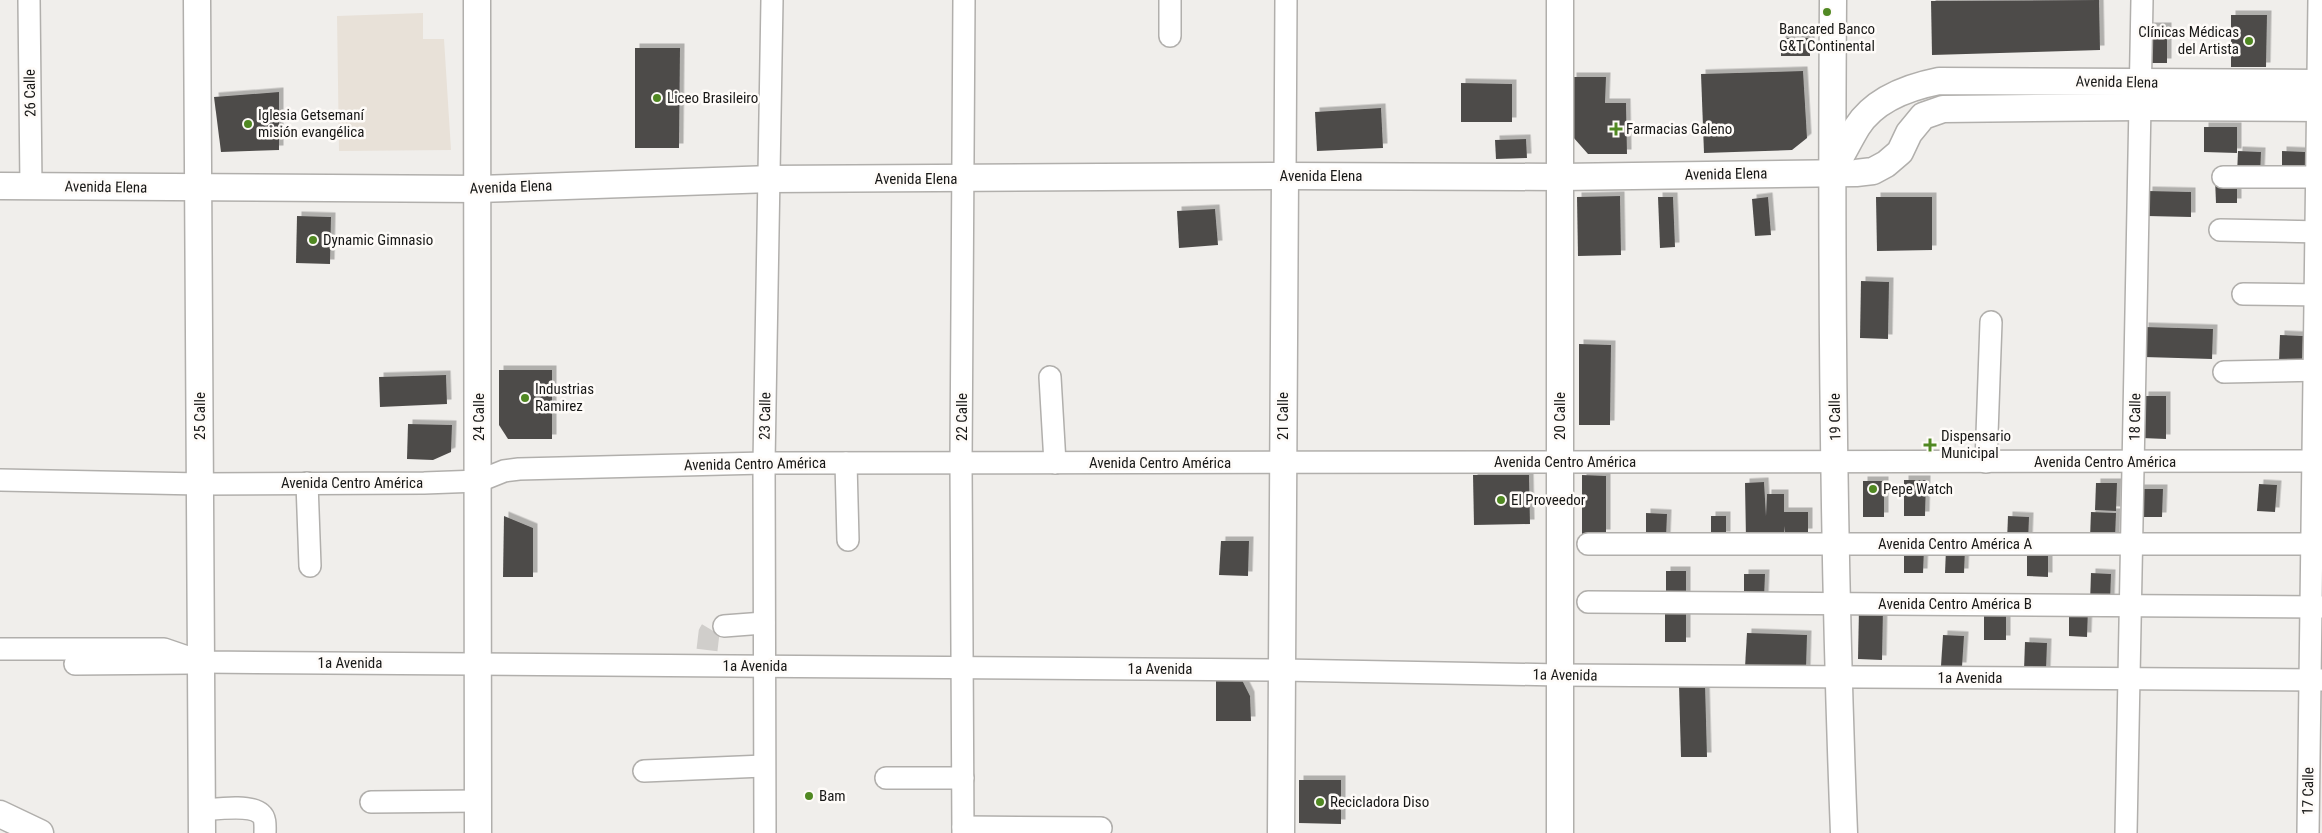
<svg xmlns="http://www.w3.org/2000/svg" width="2322" height="833" font-family="'Roboto Condensed',sans-serif">
<style>
.built{fill:#e8e1d8}
.building{fill:#4e4c4a;filter:url(#shadow)}
.lines{fill:none;stroke-linecap:round;stroke-linejoin:round}
.minor-tunnel{stroke:#d0cecb;stroke-width:21;stroke-dasharray:21 11;stroke-linecap:butt}
.minor-casing{stroke:#b1afac;stroke-width:24}
.major-casing{stroke:#b1afac;stroke-width:29}
.minor{stroke:#fff;stroke-width:21}
.major{stroke:#fff;stroke-width:26}
.poi-dot{fill:#508822;stroke:#fefbf8;stroke-width:2}
.labels{text-anchor:middle;dominant-baseline:central;stroke-width:5;stroke-linejoin:round;paint-order:stroke}
.poi-label{font-size:15px;fill:#181817;stroke:#fefbf8;text-anchor:start}
.street-label{font-size:15px;fill:#181817;stroke:#fefbf8}
</style>
<defs>
<filter id="shadow"><feDropShadow dx="4.5" dy="-4.5" stdDeviation="0" flood-color="#0004"/></filter>
</defs>
<rect width="100%" height="100%" fill="#f0eeeb"/>
<path class="built" d="M423 13V39H444L451 150 339 151 337 16Z"/>
<g class="building">
<path d="M2099 0 2100 50 1932 55 1931 1Z"/>
<path d="M2231 15H2267L2266 67H2231Z"/>
<rect x="2145" y="27" width="22" height="36"/>
<rect x="1781" y="38" width="29" height="18"/>
<path d="M635 48H680L679 148H635Z"/>
<path d="M1803 71 1807 138 1792 150 1704 153 1701 74Z"/>
<path d="M1572 77H1606L1605 103H1626L1627 154H1588L1573 137Z"/>
<path d="M1461 83 1512 84V122H1461Z"/>
<path d="M279 92V150L221 152 214 97Z"/>
<path d="M1381 108 1383 148 1317 151 1315 112Z"/>
<path d="M2204 127H2237V153L2204 152Z"/>
<path d="M1526 139 1527 158 1496 159 1495 140Z"/>
<path d="M2238 151 2261 152 2260 176 2237 175Z"/>
<path d="M2282 151 2306 152V173L2282 172Z"/>
<path d="M2215 179H2237V203H2216Z"/>
<path d="M2148 191 2191 192V217L2147 216Z"/>
<path d="M1620 196 1621 255 1578 256 1577 197Z"/>
<path d="M1658 197H1673L1675 247 1660 248Z"/>
<path d="M1768 197 1771 235 1755 236 1752 199Z"/>
<path d="M1876 197H1932V250L1877 251Z"/>
<path d="M1215 209 1218 245 1179 248 1177 211Z"/>
<path d="M297 216 331 217 330 264 296 263Z"/>
<path d="M1861 281 1889 282 1888 339 1860 338Z"/>
<path d="M2144 327 2213 329 2212 359 2144 357Z"/>
<path d="M2280 335 2303 336 2302 362H2279Z"/>
<path d="M1579 344 1611 345 1610 425H1579Z"/>
<path d="M499 370H552V439H508L499 425Z"/>
<path d="M446 375 447 404 380 407 379 377Z"/>
<path d="M2144 396H2166V439L2142 438Z"/>
<path d="M408 424 452 425 451 452 433 460 407 459Z"/>
<path d="M1473 475H1529L1530 524 1474 525Z"/>
<path d="M1582 475 1606 476V534H1582Z"/>
<path d="M1904 480H1926L1925 516H1904Z"/>
<rect x="1863" y="481" width="21" height="36"/>
<path d="M1764 482 1766 516 1767 494H1784V512H1808V533L1785 534 1784 526V538L1746 539 1745 483Z"/>
<path d="M2096 483H2117L2116 511 2095 510Z"/>
<path d="M2259 484 2277 485 2275 512 2257 511Z"/>
<path d="M2139 489H2163L2162 517H2139Z"/>
<path d="M2091 512 2116 513 2115 539 2090 538Z"/>
<path d="M1646 513 1667 514 1666 538 1646 537Z"/>
<path d="M504 516 533 528V577H503Z"/>
<rect x="1711" y="516" width="15" height="20"/>
<path d="M2008 516 2029 517 2028 543 2007 541Z"/>
<path d="M1221 541H1249L1248 576 1219 575Z"/>
<path d="M1904 549H1924L1923 573H1904Z"/>
<path d="M1946 549H1965L1964 573H1945Z"/>
<path d="M2027 549H2048V577L2027 576Z"/>
<path d="M1666 571H1686V597L1666 596Z"/>
<path d="M2091 573 2111 574 2110 603H2090Z"/>
<path d="M1744 574H1765L1764 599H1744Z"/>
<path d="M1859 608 1883 609 1882 660 1858 659Z"/>
<path d="M2069 609H2088L2087 637 2069 636Z"/>
<rect x="1984" y="610" width="22" height="30"/>
<path d="M1686 612V642H1665V613Z"/>
<path d="M1747 633 1807 635 1806 670 1745 667Z"/>
<path d="M1943 635 1964 636 1962 667 1941 666Z"/>
<path d="M2025 642 2047 643 2046 671 2024 670Z"/>
<path d="M1241 678 1250 696 1251 721H1216V679Z"/>
<path d="M1705 684 1707 757H1681L1679 685Z"/>
<path d="M1299 780H1341V824L1299 823Z"/>
</g>
<g class="lines">
<path class="minor-tunnel" d="M707 650 709 633 712 628 724 626"/>
<g class="minor-casing">
<g id="minor">
<path d="M29 0 31 186"/>
<path d="M1170 36V0"/>
<path d="M1285 176 1286 0"/>
<path d="M2223 177H2322"/>
<path d="M2220 230 2322 232"/>
<path d="M2243 294 2322 295"/>
<path d="M2224 372 2322 370"/>
<path d="M1050 377 1055 463"/>
<path d="M1986 462 1991 322"/>
<path d="M846 463 848 540"/>
<path d="M0 480 200 484 424 483 479 481 504 471 519 469 764 463 2322 461"/>
<path d="M307 483 310 566"/>
<path d="M1588 544H2322"/>
<path d="M1588 602 2322 607"/>
<path d="M724 626 764 623"/>
<path d="M0 649H164L202 662 1282 670 1560 675 2322 680"/>
<path d="M75 664 191 663"/>
<path d="M644 771 764 766"/>
<path d="M886 778H963"/>
<path d="M371 802 479 801"/>
<path d="M202 810C216 809 251 804 261 814 266 818 265 827 265 833"/>
<path d="M963 827 1101 828"/>
<path d="M765 833 764 463 772 0"/>
<path d="M963 833 961 463 964 0"/>
<path d="M2126 833 2142 0"/>
<path d="M2308 833 2319 0"/>
</g>
</g>
<g class="major-casing">
<g id="major">
<path d="M197 0 202 833"/>
<path d="M477 0 478 833"/>
<path d="M1560 0V833"/>
<path d="M1833 0C1831 278 1833 556 1844 833"/>
<path d="M1832 171C1841 157 1848 142 1857 127 1874 100 1909 87 1939 81L2322 83"/>
<path d="M0 186 478 189 769 179 1285 176 1560 177 1856 173 1873 171 1886 164 1900 152 1909 133 1923 116 1943 109 2140 107 2322 108"/>
<path d="M0 814 40 833"/>
<path d="M1281 833 1285 176"/>
</g>
</g>
<use href="#minor" class="minor"/>
<use href="#major" class="major"/>
</g>
<g class="poi-dot">
<circle cx="1827" cy="12" r="5"/>
<circle cx="2249" cy="41" r="5"/>
<circle cx="657" cy="98" r="5"/>
<circle cx="248" cy="124" r="5"/>
<path d="M1613.5 121.5h5v5h5v5h-5v5h-5v-5h-5v-5h5z"/>
<circle cx="313" cy="240" r="5"/>
<circle cx="525" cy="398" r="5"/>
<path d="M1927.5 437.5h5v5h5v5h-5v5h-5v-5h-5v-5h5z"/>
<circle cx="1873" cy="489" r="5"/>
<circle cx="1501" cy="500" r="5"/>
<circle cx="809" cy="796" r="5"/>
<circle cx="1320" cy="802" r="5"/>
</g>
<g class="labels">
<g class="poi-label">
<text x="1827" y="29" text-anchor="middle">Bancared Banco<tspan x="1827" dy="17">G&amp;T Continental</tspan></text>
<text x="2239" y="32" text-anchor="end">Clínicas Médicas<tspan x="2239" dy="17">del Artista</tspan></text>
<text x="667" y="98">Liceo Brasileiro</text>
<text x="258" y="115">Iglesia Getsemaní<tspan x="258" dy="17">misión evangélica</tspan></text>
<text x="1626" y="129">Farmacias Galeno</text>
<text x="323" y="240">Dynamic Gimnasio</text>
<text x="535" y="389">Industrias<tspan x="535" dy="17">Ramirez</tspan></text>
<text x="1941" y="436">Dispensario<tspan x="1941" dy="17">Municipal</tspan></text>
<text x="1883" y="489">Pepe Watch</text>
<text x="1511" y="500">El Proveedor</text>
<text x="819" y="796">Bam</text>
<text x="1330" y="802">Recicladora Diso</text>
</g>
<g class="street-label">
<text transform="translate(2117 82) rotate(1)">Avenida Elena</text>
<text transform="translate(30 93) rotate(-91)">26 Calle</text>
<text transform="translate(1726 174) rotate(-1)">Avenida Elena</text>
<text x="1321" y="176">Avenida Elena</text>
<text x="916" y="179">Avenida Elena</text>
<text transform="translate(106 187) rotate(1)">Avenida Elena</text>
<text transform="translate(511 187) rotate(-2)">Avenida Elena</text>
<text transform="translate(200 416) rotate(-90)">25 Calle</text>
<text transform="translate(765 416) rotate(-89)">23 Calle</text>
<text transform="translate(1283 416) rotate(-90)">21 Calle</text>
<text transform="translate(1560 416) rotate(-90)">20 Calle</text>
<text transform="translate(479 417) rotate(-90)">24 Calle</text>
<text transform="translate(962 417) rotate(-90)">22 Calle</text>
<text transform="translate(1835 417) rotate(-91)">19 Calle</text>
<text transform="translate(2135 417) rotate(-89)">18 Calle</text>
<text x="1565" y="462">Avenida Centro América</text>
<text x="2105" y="462">Avenida Centro América</text>
<text x="1160" y="463">Avenida Centro América</text>
<text transform="translate(755 464) rotate(-1)">Avenida Centro América</text>
<text x="352" y="483">Avenida Centro América</text>
<text x="1955" y="544">Avenida Centro América A</text>
<text x="1955" y="604">Avenida Centro América B</text>
<text x="350" y="663">1a Avenida</text>
<text x="755" y="666">1a Avenida</text>
<text x="1160" y="669">1a Avenida</text>
<text transform="translate(1565 675) rotate(1)">1a Avenida</text>
<text x="1970" y="678">1a Avenida</text>
<text transform="translate(2308 791) rotate(-89)">17 Calle</text>
</g>
</g>
</svg>
